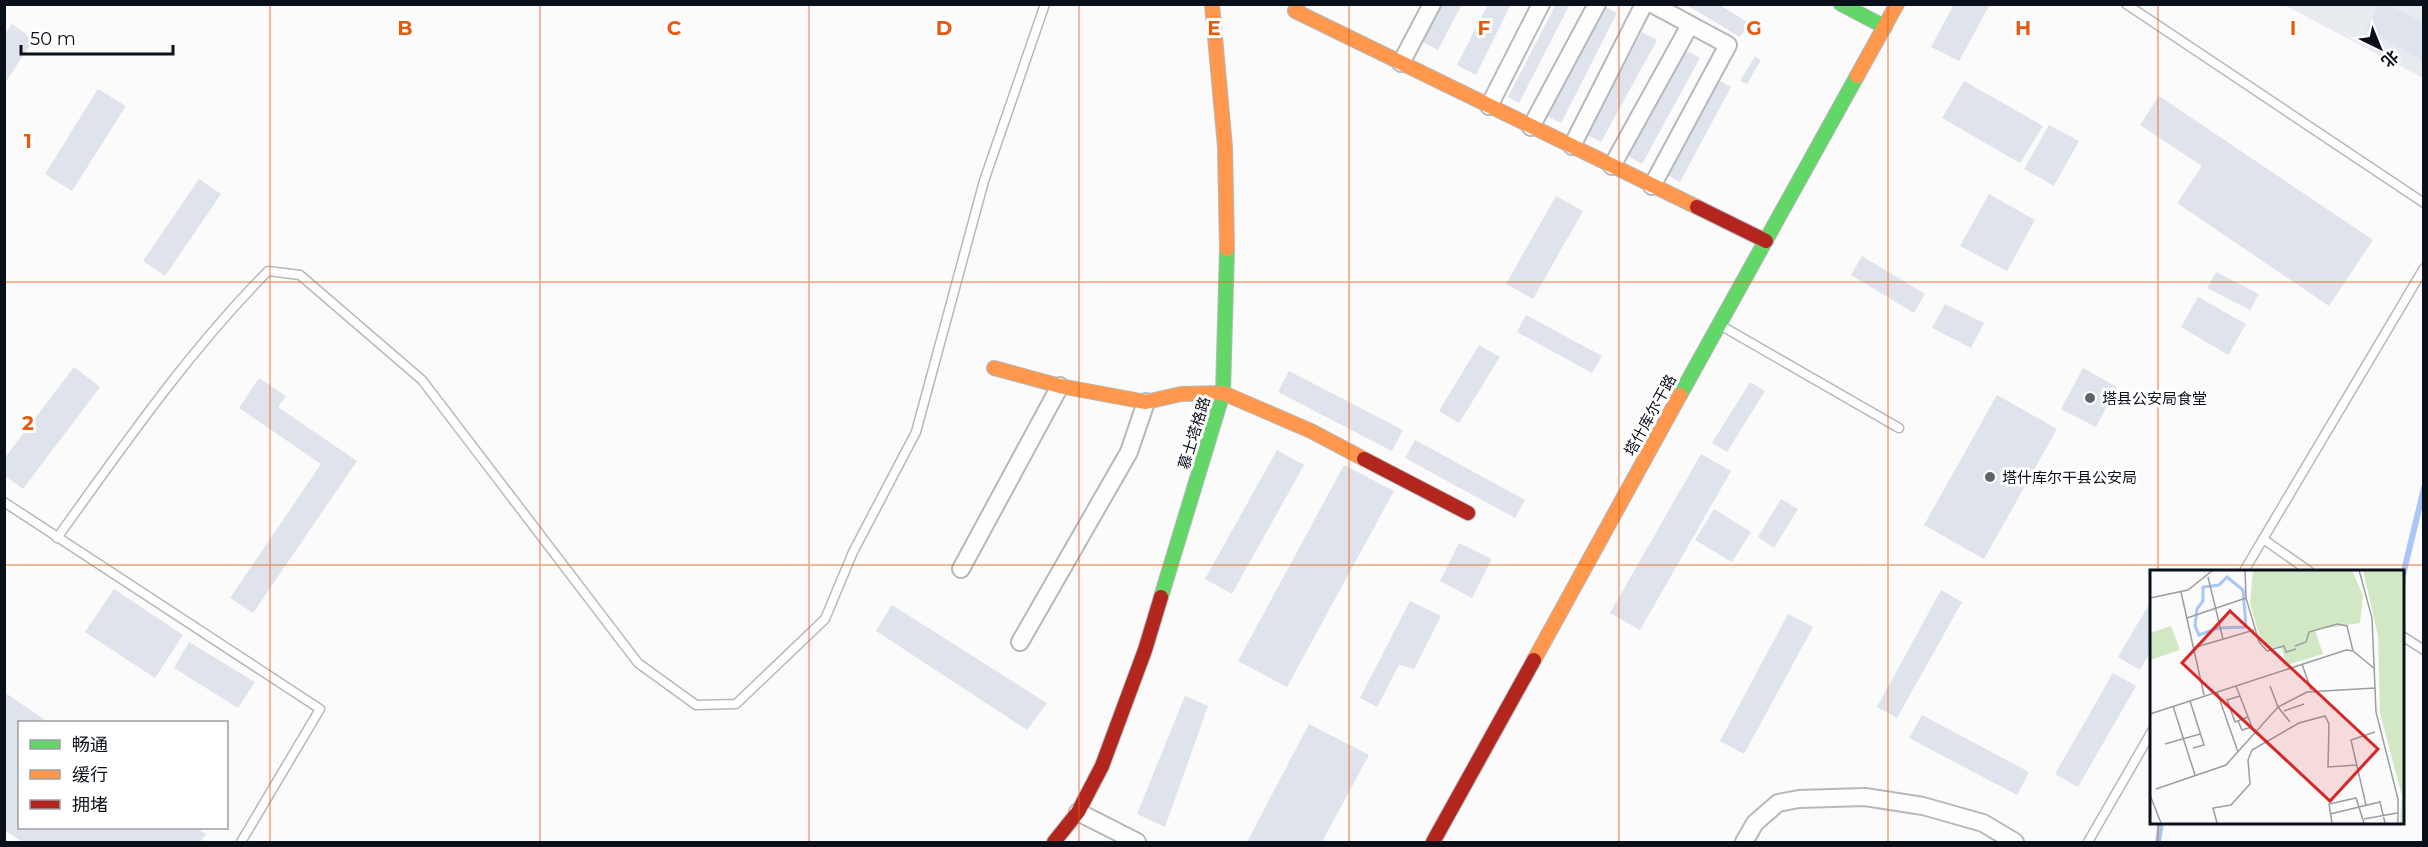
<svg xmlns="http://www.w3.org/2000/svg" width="2428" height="847" font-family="Montserrat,'Noto Sans SC',sans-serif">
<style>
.built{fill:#e7eaee}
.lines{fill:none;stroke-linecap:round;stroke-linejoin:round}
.stream{stroke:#a8c6f6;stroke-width:6}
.building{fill:#dee3ec}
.lane-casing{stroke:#b5b8bd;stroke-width:11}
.street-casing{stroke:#b5b8bd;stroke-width:20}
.fast-casing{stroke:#b5b8bd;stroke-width:16}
.slow-casing{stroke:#b5b8bd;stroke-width:16}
.jam-casing{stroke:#b5b8bd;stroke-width:16}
.lane{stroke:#fefefe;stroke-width:8}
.street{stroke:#fefefe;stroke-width:16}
.fast{stroke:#63d668;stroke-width:14}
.slow{stroke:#ff974d;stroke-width:14}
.jam{stroke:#b3261e;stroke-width:14}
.grid{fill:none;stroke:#e8590c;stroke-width:1.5;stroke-opacity:0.55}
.poi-dot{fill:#5e6269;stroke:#fff;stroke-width:2}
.labels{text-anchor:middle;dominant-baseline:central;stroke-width:6;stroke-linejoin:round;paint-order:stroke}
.poi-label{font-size:15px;fill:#0a101a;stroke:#fff;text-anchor:start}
.street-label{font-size:15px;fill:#0a101a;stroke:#fff}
.inset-river{fill:none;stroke:#a8c6f6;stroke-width:3}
.inset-road{fill:none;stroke:#9b9da1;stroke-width:1.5}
.view{fill:#d62828;fill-opacity:0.15;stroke:#d62828;stroke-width:3}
.inset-edge{fill:none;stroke:#0a101a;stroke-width:3}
.grid-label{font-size:20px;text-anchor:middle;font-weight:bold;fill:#e8590c;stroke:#fff;stroke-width:6;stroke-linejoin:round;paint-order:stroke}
</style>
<rect width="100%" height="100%" fill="#fbfbfb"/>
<path class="built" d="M2284 5H2423V78Z"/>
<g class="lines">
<g class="stream">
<path d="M2402 579 2424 488"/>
<path d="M2158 842 2161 822"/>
</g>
</g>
<g class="building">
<path d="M1441 4H1462L1438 50 1421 41Z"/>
<path d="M1488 4H1511L1476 75 1457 65Z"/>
<path d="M1556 4H1570L1519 103 1508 97Z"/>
<path d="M1685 4H1718L1749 23 1740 37Z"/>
<path d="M1954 4H1990L1959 61 1931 47Z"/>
<path d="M2380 4H2388L2424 24V61L2366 29Z"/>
<path d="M1604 6 1617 13 1561 123 1547 116Z"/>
<path d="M12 24 34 40 4 84V35Z"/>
<path d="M1642 32 1657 40 1601 142 1586 134Z"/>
<path d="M1685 50 1700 58 1642 164 1627 155Z"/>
<path d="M1755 56 1761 60 1747 84 1740 81Z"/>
<path d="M1716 79 1731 87 1680 182 1665 174Z"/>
<path d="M1964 81 2043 126 2020 163 1942 118Z"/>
<path d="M98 89 126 106 72 191 45 174Z"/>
<path d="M2159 96 2373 240 2329 306 2177 203 2202 166 2140 125Z"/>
<path d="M2049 125 2079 141 2054 186 2024 169Z"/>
<path d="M199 179 221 194 165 276 143 261Z"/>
<path d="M1989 194 2035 220 2007 271 1960 246Z"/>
<path d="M1556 196 1583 211 1533 299 1506 284Z"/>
<path d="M1862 256 1925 294 1914 313 1851 275Z"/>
<path d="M2216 272 2259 294 2250 310 2207 288Z"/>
<path d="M2198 297 2246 324 2228 355 2181 327Z"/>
<path d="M1945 304 1984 323 1971 348 1932 328Z"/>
<path d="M1526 315 1602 356 1592 373 1517 332Z"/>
<path d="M1479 345 1500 357 1459 423 1439 411Z"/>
<path d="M74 367 100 387 23 489 4 475V459Z"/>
<path d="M2083 368 2117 387 2096 427 2061 409Z"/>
<path d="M1289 371 1403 430 1392 451 1278 392Z"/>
<path d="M259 378 286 396 278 407 357 461 253 613 230 598 321 464 239 408Z"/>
<path d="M1750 382 1765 391 1727 452 1712 443Z"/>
<path d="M1997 395 2057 429 1984 559 1924 525Z"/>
<path d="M1415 440 1525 500 1515 518 1405 458Z"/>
<path d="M1277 450 1304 465 1232 594 1205 579Z"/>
<path d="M1701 454 1731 471 1640 630 1610 613Z"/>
<path d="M1344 465 1394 491 1287 687 1238 661Z"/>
<path d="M1781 499 1798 509 1774 548 1758 537Z"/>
<path d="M1714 509 1751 532 1732 562 1695 540Z"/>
<path d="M1459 543 1492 559 1472 598 1440 581Z"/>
<path d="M114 589 183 635 155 678 85 632Z"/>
<path d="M1941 590 1962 602 1897 718 1877 707Z"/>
<path d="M2152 599V649L2140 670 2118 657Z"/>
<path d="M1410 601 1441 616 1414 669 1399 665 1377 707 1360 698Z"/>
<path d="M892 605 1047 703 1027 730 876 631Z"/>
<path d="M1788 614 1813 627 1744 754 1720 741Z"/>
<path d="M189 642 255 682 238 708 174 668Z"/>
<path d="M2113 673 2136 686 2078 787 2055 774Z"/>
<path d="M4 692 48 722H20V828H196L206 834 200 842H23L4 830Z"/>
<path d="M1185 696 1208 706 1165 827 1137 814Z"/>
<path d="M1922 715 2029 772 2017 795 1909 738Z"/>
<path d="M1309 724 1369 755 1322 842H1247Z"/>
</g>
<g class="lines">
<g class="lane-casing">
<g id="lane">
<path d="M2126 4 2424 203"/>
<path d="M1720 325 1899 428"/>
<path d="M4 502 320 709 241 842"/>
<path d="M57 538C123 446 188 352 268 271L300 275 422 380 638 663 696 705 736 704 825 619 853 552 916 432 984 181 1045 4"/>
<path d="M2263 539 2309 571"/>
<path d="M2244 571 2424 268"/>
<path d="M2402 636 2424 650"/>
<path d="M2088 842 2152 731"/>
</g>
</g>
<g class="street-casing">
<g id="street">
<path d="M1652 4 1728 45 1652 186"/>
<path d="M1401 63 1432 4"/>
<path d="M1489 106 1541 4"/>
<path d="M1531 127 1597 4"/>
<path d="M1572 146 1644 4"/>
<path d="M1612 166 1690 25"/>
<path d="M961 569 1060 386"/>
<path d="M1020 642 1129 452 1146 402"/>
<path d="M1078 812 1137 842"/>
<path d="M1744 842 1755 823 1778 803 1799 799 1865 797 1923 806 1983 823 2015 842"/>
</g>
</g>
<g class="fast-casing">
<g id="fast">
<path d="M1841 4 1885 27"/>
<path d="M1680 395 1857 76"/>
<path d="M1161 597 1223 393 1227 249"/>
</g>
</g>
<g class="slow-casing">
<g id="slow">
<path d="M1212 4 1225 147 1227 249"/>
<path d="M1298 4 1295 11 1697 207"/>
<path d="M1857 76 1897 4"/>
<path d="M994 368 1060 386 1146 402 1181 394 1223 393 1311 431 1364 459"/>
<path d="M1534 660 1680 395"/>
</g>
</g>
<g class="jam-casing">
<g id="jam">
<path d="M1697 207 1766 241"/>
<path d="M1364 459 1468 513"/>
<path d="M1054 842 1078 812 1102 766 1145 650 1161 597"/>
<path d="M1433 842 1534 660"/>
</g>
</g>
<use href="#lane" class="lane"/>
<use href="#street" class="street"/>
<use href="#fast" class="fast"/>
<use href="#slow" class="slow"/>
<use href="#jam" class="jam"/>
</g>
<path class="grid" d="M270 4V842M540 4V842M809 4V842M1079 4V842M1349 4V842M1619 4V842M1888 4V842M2158 4V571M4 282H2424M4 565H2424M2158 822V842"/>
<g class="poi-dot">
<circle cx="2090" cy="398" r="6"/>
<circle cx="1990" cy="477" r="6"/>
</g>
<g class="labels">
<g class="poi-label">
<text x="2102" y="398">塔县公安局食堂</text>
<text x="2002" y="477">塔什库尔干县公安局</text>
</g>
<g class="street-label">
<text transform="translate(1650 415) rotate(-61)">塔什库尔干路</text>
<text transform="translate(1194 433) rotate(-73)">慕士塔格路</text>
</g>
</g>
<g transform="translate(2150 570)">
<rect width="254" height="254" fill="#fbfbfb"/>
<path d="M103 0H202L213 26 210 53 165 60 173 84 137 95 131 77 121 79 109 65 100 33ZM213 0H253V253H250L252 226 230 143 228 66ZM21 56 30 80 0 90V63Z" fill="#d2e7c4"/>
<path class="inset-river" d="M77 7 93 20 96 57 68 58 49 65 45 56 47 39 53 31V17L69 15Z"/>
<path class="inset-road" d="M95 0 96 28 109 72 117 81 134 76 136 82 146 79M209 0 222 48 226 142 248 229V253M58 7 73 69M31 22 54 125M0 28 38 20 63 0M37 48 96 28M145 76 156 72 159 62 187 54 197 56 203 81M43 78 104 60M152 94 161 120M86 116 102 157 92 160 88 151M120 116 128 137 140 152M67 122 88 182M90 126 77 130 85 152 98 147M40 131 54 175 43 178M23 136 45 205M134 141 154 134M0 144 196 80 203 81 225 99M15 174 50 164M6 219 76 195 128 137 157 122 225 118M0 225 11 253M216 235 201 170 225 162M180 244 230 232 235 253M214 249 247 243M67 253 63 238 81 235 100 214 98 190 102 180 149 153 175 146 179 154 178 197 207 195M182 253 179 234 206 228 214 253"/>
<path class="view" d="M80 41 228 179 180 231 32 93Z"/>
<rect width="254" height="254" class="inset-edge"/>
</g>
<g class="grid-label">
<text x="405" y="35">B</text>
<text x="674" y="35">C</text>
<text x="944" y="35">D</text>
<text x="1214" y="35">E</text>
<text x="1484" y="35">F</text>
<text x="1754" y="35">G</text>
<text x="2023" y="35">H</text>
<text x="2293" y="35">I</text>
<text x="28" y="148">1</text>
<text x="28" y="430">2</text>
</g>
<rect width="2428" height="847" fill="none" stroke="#0a101a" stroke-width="12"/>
<rect x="18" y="721" width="210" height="108" fill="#ffffff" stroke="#9d9fa3" stroke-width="1.5"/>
<rect x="30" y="740" width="30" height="9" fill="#63d668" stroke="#9d9fa3" stroke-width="1.5"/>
<text x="72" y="751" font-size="18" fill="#0a101a">畅通</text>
<rect x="30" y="770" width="30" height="9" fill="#ff974d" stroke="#9d9fa3" stroke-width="1.5"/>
<text x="72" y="781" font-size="18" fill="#0a101a">缓行</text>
<rect x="30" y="800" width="30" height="9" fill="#b3261e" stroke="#9d9fa3" stroke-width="1.5"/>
<text x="72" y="811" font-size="18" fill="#0a101a">拥堵</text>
<g transform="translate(2380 48) rotate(137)" stroke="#ffffff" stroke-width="4.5" paint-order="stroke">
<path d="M0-4.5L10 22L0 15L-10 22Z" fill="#0a101a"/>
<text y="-9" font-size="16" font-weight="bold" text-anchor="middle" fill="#0a101a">北</text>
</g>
<path d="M21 45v9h152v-9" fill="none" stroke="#0a101a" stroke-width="3"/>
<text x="30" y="45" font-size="18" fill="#0a101a" stroke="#ffffff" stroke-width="4.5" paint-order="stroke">50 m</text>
</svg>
